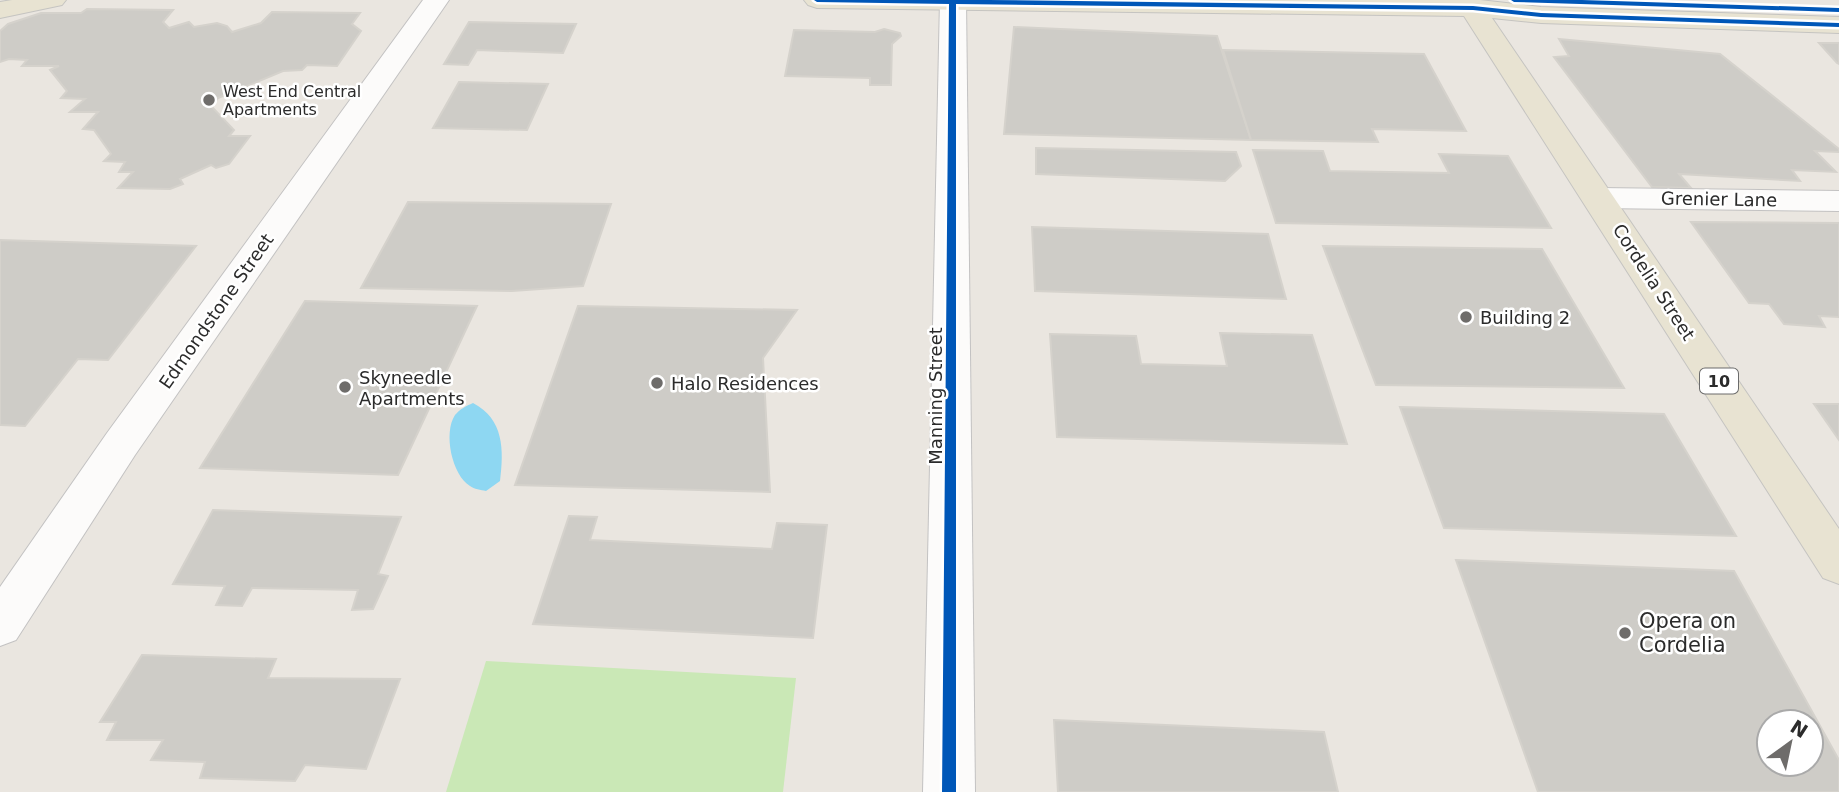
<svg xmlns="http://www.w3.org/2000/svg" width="1839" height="792" font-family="'DejaVu Sans',sans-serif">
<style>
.green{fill:#cae8b6}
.water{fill:#8ed7f2}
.building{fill:#ceccc7;stroke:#d5d2cc;stroke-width:2;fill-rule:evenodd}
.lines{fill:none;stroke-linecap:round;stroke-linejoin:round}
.minor-casing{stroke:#c3c2c2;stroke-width:2}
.major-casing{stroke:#c5c4c1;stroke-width:2}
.minor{fill:#fcfbfa;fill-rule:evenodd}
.major{fill:#e8e3d2;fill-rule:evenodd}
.cycleway-casing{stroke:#fff;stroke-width:5}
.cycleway{fill:#0057b8;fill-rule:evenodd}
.poi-dot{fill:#6e6c6a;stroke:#fff;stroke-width:2.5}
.labels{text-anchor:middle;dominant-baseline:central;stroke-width:5;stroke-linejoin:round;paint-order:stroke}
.far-poi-label{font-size:16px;fill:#2b2b2b;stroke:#fff;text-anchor:start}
.shield{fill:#fff;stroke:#6b6b6b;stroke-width:2}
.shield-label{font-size:16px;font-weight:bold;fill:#2b2b2b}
.street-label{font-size:18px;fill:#2b2b2b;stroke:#fff}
.poi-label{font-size:18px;fill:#2b2b2b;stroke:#fff;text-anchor:start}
.near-poi-label{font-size:21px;fill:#2b2b2b;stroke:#fff;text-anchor:start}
</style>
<rect width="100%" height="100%" fill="#eae6e0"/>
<path class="green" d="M486 661 796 678 783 792H446Z"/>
<path class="water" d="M473 403C504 419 504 450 500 481L486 491C481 490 474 489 470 486 452 475 443 433 455 415 460 409 466 406 473 403Z"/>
<g class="building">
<path d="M87 9 173 10 163 22 169 28 189 22 194 27 217 23 227 26 232 32 261 23 272 12 360 13 352 24 361 31 337 66 307 65 302 70 283 71 218 98 212 107 234 130 229 136H250L229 164 216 168 211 165 180 179 183 184 170 189 118 188 133 172H119L125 162 104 161 111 154 94 130 83 129 98 112H70L85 99 61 98 67 91 50 70 59 66H22L27 60 9 59 0 62V31L8 24 41 13H81Z"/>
<path d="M469 22 576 24 563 53 477 50 468 65 444 64Z"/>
<path d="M1014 27 1217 36 1251 140 1004 134Z"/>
<path d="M884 29 900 33 901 36 892 44 891 85H870V78L785 76 794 30 875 32Z"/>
<path d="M1559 39 1720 54 1839 149V152L1815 151 1836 172 1792 170 1800 181 1679 174 1691 188 1652 187 1554 57 1569 56Z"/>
<path d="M1819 43H1839V64L1837 63Z"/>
<path d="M1223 50 1424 54 1466 131 1372 129 1378 142 1251 140Z"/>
<path d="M459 82 548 84 527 130 433 128Z"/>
<path d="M1036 148 1236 152 1241 166 1225 181 1036 174Z"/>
<path d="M1253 150 1323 151 1330 171 1449 173 1439 154 1508 156 1551 228 1276 223Z"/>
<path d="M408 202 611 204 583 286 512 291 361 288Z"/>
<path d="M1691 222 1839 223V317L1819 316 1825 327 1784 324 1769 304 1749 303Z"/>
<path d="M1032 227 1268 234 1286 299 1035 291Z"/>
<path d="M0 240 196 246 108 360 78 359 25 426 0 425Z"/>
<path d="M1323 246 1542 249 1624 388 1376 385Z"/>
<path d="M305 301 477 306 398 475 200 468Z"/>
<path d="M578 306 797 310 763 358 770 492 515 485Z"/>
<path d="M1220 333 1312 335 1347 444 1057 437 1050 334 1136 336 1141 364 1227 366Z"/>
<path d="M1814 404H1839V440Z"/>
<path d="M1400 407 1664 414 1736 536 1444 528Z"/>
<path d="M213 510 401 517 378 574 388 576 373 609 352 610 358 590 252 588 242 606 216 605 225 586 173 584Z"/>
<path d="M569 516 597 517 590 540 772 549 777 523 827 525 813 638 533 624Z"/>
<path d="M1456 560 1734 571 1839 760V792H1538ZM1769 722H1811V764H1769Z"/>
<path d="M142 655 276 659 268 678 400 679 366 769 305 765 295 781 200 778 205 762 151 760 163 740H107L116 722H100Z"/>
<path d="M1054 720 1324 732 1338 792H1058Z"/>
</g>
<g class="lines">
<g class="minor-casing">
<g id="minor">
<path d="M423 0H449L135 455 16 640 0 646V587L107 433Z"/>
<path d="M940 0H966L975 792H923Z"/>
<path d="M1599 188 1839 191V211L1599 208 1588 205 1583 198 1588 191Z"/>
</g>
</g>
<g class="major-casing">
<g id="major">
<path d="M12 0H66L62 5 0 18V2Z"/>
<path d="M804 0H1480L1541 7 1839 17V33L1541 23 1492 18 1839 529V584L1823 578 1464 16 817 8 808 5Z"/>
</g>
</g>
<use href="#minor" class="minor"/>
<use href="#major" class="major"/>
<g class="cycleway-casing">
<g id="cycleway">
<path d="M814 0H988L1473 6 1541 13 1839 23V27L1541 17 1473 10 956 4V792H942L949 4 817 2Z"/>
<path d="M1511 0H1582L1839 8V12L1514 2Z"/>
</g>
</g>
<use href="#cycleway" class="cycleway"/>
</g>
<g class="poi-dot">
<circle cx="209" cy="100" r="7"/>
<circle cx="1466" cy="317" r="7"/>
<circle cx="657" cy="383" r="7"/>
<circle cx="345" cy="387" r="7"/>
<circle cx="1625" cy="633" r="7"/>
</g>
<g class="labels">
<g class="far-poi-label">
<text x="223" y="91">West End Central<tspan x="223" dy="18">Apartments</tspan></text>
</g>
<rect class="shield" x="1700" y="368.5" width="38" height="25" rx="5"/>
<g class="shield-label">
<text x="1719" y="381">10</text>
</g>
<g class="street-label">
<text transform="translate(1719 199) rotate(1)">Grenier Lane</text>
<text transform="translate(1654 282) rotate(57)">Cordelia Street</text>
<text transform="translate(216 311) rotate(-55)">Edmondstone Street</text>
<text transform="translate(935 396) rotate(-90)">Manning Street</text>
</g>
<g class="poi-label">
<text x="1480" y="317">Building 2</text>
<text x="359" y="377">Skyneedle<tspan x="359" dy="21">Apartments</tspan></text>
<text x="671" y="383">Halo Residences</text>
</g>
<g class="near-poi-label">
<text x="1639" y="621">Opera on<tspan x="1639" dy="24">Cordelia</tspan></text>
</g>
</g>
<g transform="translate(1790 743) rotate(33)"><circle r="33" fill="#ffffff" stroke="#aaaaaa" stroke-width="2"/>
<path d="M0-5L12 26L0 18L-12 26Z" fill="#6e6c6a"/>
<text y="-10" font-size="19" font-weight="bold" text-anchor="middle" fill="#2b2b2b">N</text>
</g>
</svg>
